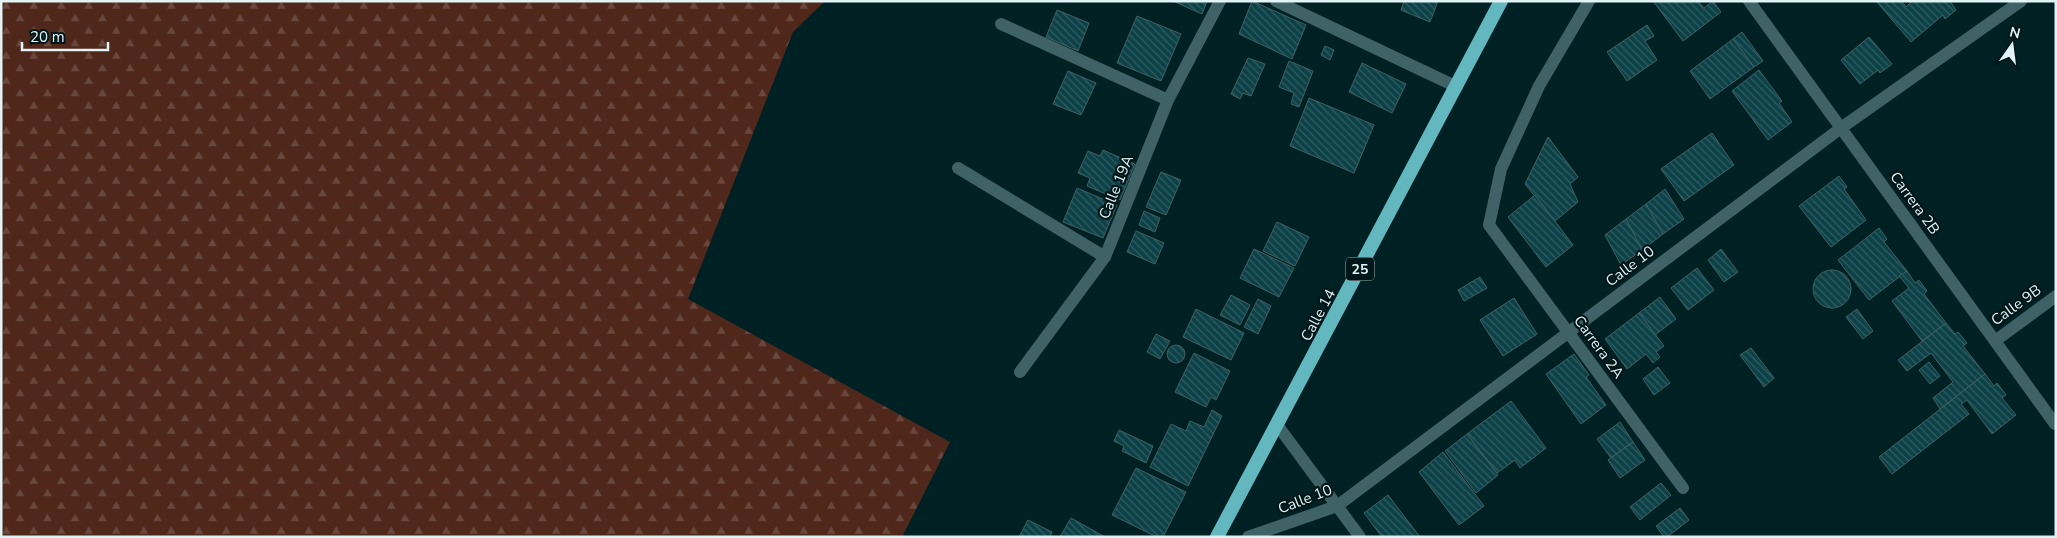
<svg xmlns="http://www.w3.org/2000/svg" width="2057" height="538" font-family="'Nunito Sans',sans-serif">
<style>
.forest{fill:url(#forest-firs)}
.building{fill:url(#building-back-hatch);stroke:#406164}
.lines{fill:none;stroke-linecap:round;stroke-linejoin:round}
.minor{stroke:#3f6266;stroke-width:12}
.trunk{stroke:#63b8c0;stroke-width:14}
.labels{text-anchor:middle;dominant-baseline:central;stroke-width:4.5;stroke-linejoin:round;paint-order:stroke}
.shield{fill:#011619;stroke:#9eb1b3;stroke-width:1}
.shield-label{font-size:14px;font-weight:bold;fill:#e1f3f5}
.street-label{font-size:15px;fill:#e1f3f5;stroke:#011619}
</style>
<defs>
<pattern id="forest-firs" width="22" height="20" patternUnits="userSpaceOnUse" patternTransform="scale(1.25)"><rect width="22" height="20" fill="#50271b"/><path d="M5 1l3.5 6h-7zM16 11l3.5 6h-7z" fill="#69473d"/></pattern>
<pattern id="building-back-hatch" width="6" height="6" patternUnits="userSpaceOnUse" patternTransform="scale(1.25)"><rect width="6" height="6" fill="#0c4147"/><path d="M-1 5l2 2M0 0l6 6M5-1l2 2" fill="none" stroke="#2f5d62"/></pattern>
</defs>
<rect width="100%" height="100%" fill="#002124"/>
<path class="forest" d="M1 1H825L793 32 688 299 950 442 902 537H1Z"/>
<g class="building">
<path d="M1173 1H1207L1202 14Z"/>
<path d="M1252 1 1306 25 1292 59 1239 34Z"/>
<path d="M1404 1H1438L1430 22 1401 10Z"/>
<path d="M1653 1H1698L1704 8 1713 1 1721 12 1683 41Z"/>
<path d="M1876 1H1902L1906 7 1912 1H1950L1956 10 1945 19 1943 15 1911 42Z"/>
<path d="M1057 10 1089 23 1078 51 1046 37Z"/>
<path d="M1137 16 1181 34 1161 81 1117 63Z"/>
<path d="M1647 25 1654 36 1645 41 1657 60 1627 81 1607 52Z"/>
<path d="M1742 32 1763 61 1754 67 1733 39Z"/>
<path d="M1869 37 1892 64 1880 73 1878 70 1860 84 1841 60Z"/>
<path d="M1733 39 1754 67 1710 99 1690 71Z"/>
<path d="M1325 46 1334 50 1330 60 1321 55Z"/>
<path d="M1248 58 1265 64 1251 96 1243 93 1240 99 1231 94Z"/>
<path d="M1289 61 1313 71 1299 107 1291 104 1294 93 1279 87Z"/>
<path d="M1362 63 1406 84 1392 113 1349 92Z"/>
<path d="M1759 70 1782 101 1779 103 1792 122 1768 140 1732 91Z"/>
<path d="M1068 71 1096 83 1081 115 1053 104Z"/>
<path d="M1309 98 1374 125 1354 173 1290 146Z"/>
<path d="M1712 133 1734 165 1684 201 1661 169Z"/>
<path d="M1548 137 1578 177 1570 184 1578 202 1555 221 1525 184Z"/>
<path d="M1103 150 1135 164 1120 200 1087 186 1090 178 1078 173 1088 151 1100 156Z"/>
<path d="M1161 172 1181 180 1166 215 1146 207Z"/>
<path d="M1839 176 1847 187 1844 189 1866 220 1831 247 1799 206Z"/>
<path d="M1077 188 1117 205 1103 238 1063 222Z"/>
<path d="M1665 189 1684 219 1663 234 1646 204Z"/>
<path d="M1535 195 1573 245 1546 267 1508 217Z"/>
<path d="M1646 204 1663 234 1642 250 1626 219Z"/>
<path d="M1144 211 1160 218 1155 232 1139 225Z"/>
<path d="M1626 219 1642 250 1621 265 1605 235Z"/>
<path d="M1277 222 1309 237 1295 266 1263 251Z"/>
<path d="M1879 228 1887 239 1884 242 1907 271 1869 300 1838 260Z"/>
<path d="M1136 231 1164 243 1155 264 1127 252Z"/>
<path d="M1254 249 1294 268 1279 297 1240 278Z"/>
<path d="M1721 249 1738 272 1724 282 1708 260Z"/>
<path d="M1697 268 1714 290 1688 310 1671 288Z"/>
<circle cx="1832" cy="289" r="19"/>
<path d="M1907 271 1915 283 1919 280 1927 291 1924 294 1946 323 1922 341 1892 301 1909 288 1899 276Z"/>
<path d="M1480 277 1487 288 1464 301 1458 290Z"/>
<path d="M1231 295 1250 305 1240 325 1220 315Z"/>
<path d="M1660 297 1676 319 1655 335 1639 313Z"/>
<path d="M1514 298 1537 334 1503 356 1480 320Z"/>
<path d="M1258 299 1271 306 1258 334 1244 327Z"/>
<path d="M1196 309 1244 333 1231 360 1183 337Z"/>
<path d="M1857 309 1873 331 1863 339 1846 317Z"/>
<path d="M1639 313 1664 346 1656 352 1660 357 1653 363 1646 354 1627 369 1605 339Z"/>
<path d="M1946 323 1955 334 1958 332 1967 343 1963 346 1985 374 1940 409 1933 398 1953 382 1931 353 1907 371 1898 360Z"/>
<path d="M1156 334 1170 341 1160 359 1147 352Z"/>
<circle cx="1176" cy="354" r="9"/>
<path d="M1751 348 1774 378 1764 387 1740 355Z"/>
<path d="M1194 353 1230 371 1216 400 1211 397 1206 407 1175 392Z"/>
<path d="M1574 354 1589 375 1586 377 1606 405 1581 424 1546 374Z"/>
<path d="M1929 362 1940 376 1930 384 1919 370Z"/>
<path d="M1658 367 1670 383 1654 395 1643 379Z"/>
<path d="M1985 374 1994 386 1997 383 2006 395 2002 398 2016 415 1992 434 1967 400 1961 404 1969 414 1892 474 1879 457Z"/>
<path d="M1511 401 1546 448 1520 468 1515 460 1497 473 1467 434Z"/>
<path d="M1212 410 1222 416 1188 486 1150 467 1171 424 1186 431 1190 421 1204 427Z"/>
<path d="M1620 422 1633 442 1611 458 1597 439Z"/>
<path d="M1119 430 1153 446 1146 463 1122 451 1124 446 1114 441Z"/>
<path d="M1467 434 1498 475 1476 493 1445 451Z"/>
<path d="M1633 442 1645 460 1620 478 1608 460Z"/>
<path d="M1443 452 1484 506 1459 525 1419 472Z"/>
<path d="M1136 468 1186 492 1163 537H1157L1112 515Z"/>
<path d="M1661 483 1671 495 1640 520 1630 507Z"/>
<path d="M1388 495 1420 537H1382L1364 513Z"/>
<path d="M1680 508 1689 520 1667 537H1664L1656 526Z"/>
<path d="M1071 518 1105 537H1060Z"/>
<path d="M1028 520 1052 532 1050 537H1019Z"/>
</g>
<g class="lines">
<g class="minor">
<path d="M1276 1 1457 87"/>
<path d="M1589 1 1539 86 1501 169 1489 225 1683 488"/>
<path d="M1749 1 2055 424"/>
<path d="M1001 24 1168 100"/>
<path d="M958 168 1105 257"/>
<path d="M1995 341 2056 296"/>
<path d="M1020 372 1105 257 1168 100 1220 1"/>
<path d="M1278 426 1360 537"/>
<path d="M1248 537 1337 506 1841 128 2021 1"/>
</g>
<path class="trunk" d="M1217 537 1501 1"/>
</g>
<g class="labels">
<rect class="shield" x="1346" y="257.5" width="28" height="23" rx="4"/>
<g class="shield-label">
<text x="1360" y="269">25</text>
</g>
<g class="street-label">
<text transform="translate(1116 187) rotate(-68)">Calle 19A</text>
<text transform="translate(1915 203) rotate(54)">Carrera 2B</text>
<text transform="translate(1630 266) rotate(-37)">Calle 10</text>
<text transform="translate(2016 305) rotate(-36)">Calle 9B</text>
<text transform="translate(1318 315) rotate(-62)">Calle 14</text>
<text transform="translate(1599 347) rotate(54)">Carrera 2A</text>
<text transform="translate(1305 499) rotate(-21)">Calle 10</text>
</g>
</g>
<rect width="2057" height="538" fill="none" stroke="#e1f3f5" stroke-width="5"/>
<g transform="translate(2012 45) rotate(14)" stroke="#011619" stroke-width="4" paint-order="stroke">
<path d="M0-4L9 19L0 12L-9 19Z" fill="#e1f3f5"/>
<text y="-8" font-size="14" font-weight="bold" text-anchor="middle" fill="#e1f3f5">N</text>
</g>
<path d="M22 42v8h86v-8" fill="none" stroke="#e1f3f5" stroke-width="2.5"/>
<text x="30" y="42" font-size="15" fill="#e1f3f5" stroke="#011619" stroke-width="4" paint-order="stroke">20 m</text>
</svg>
